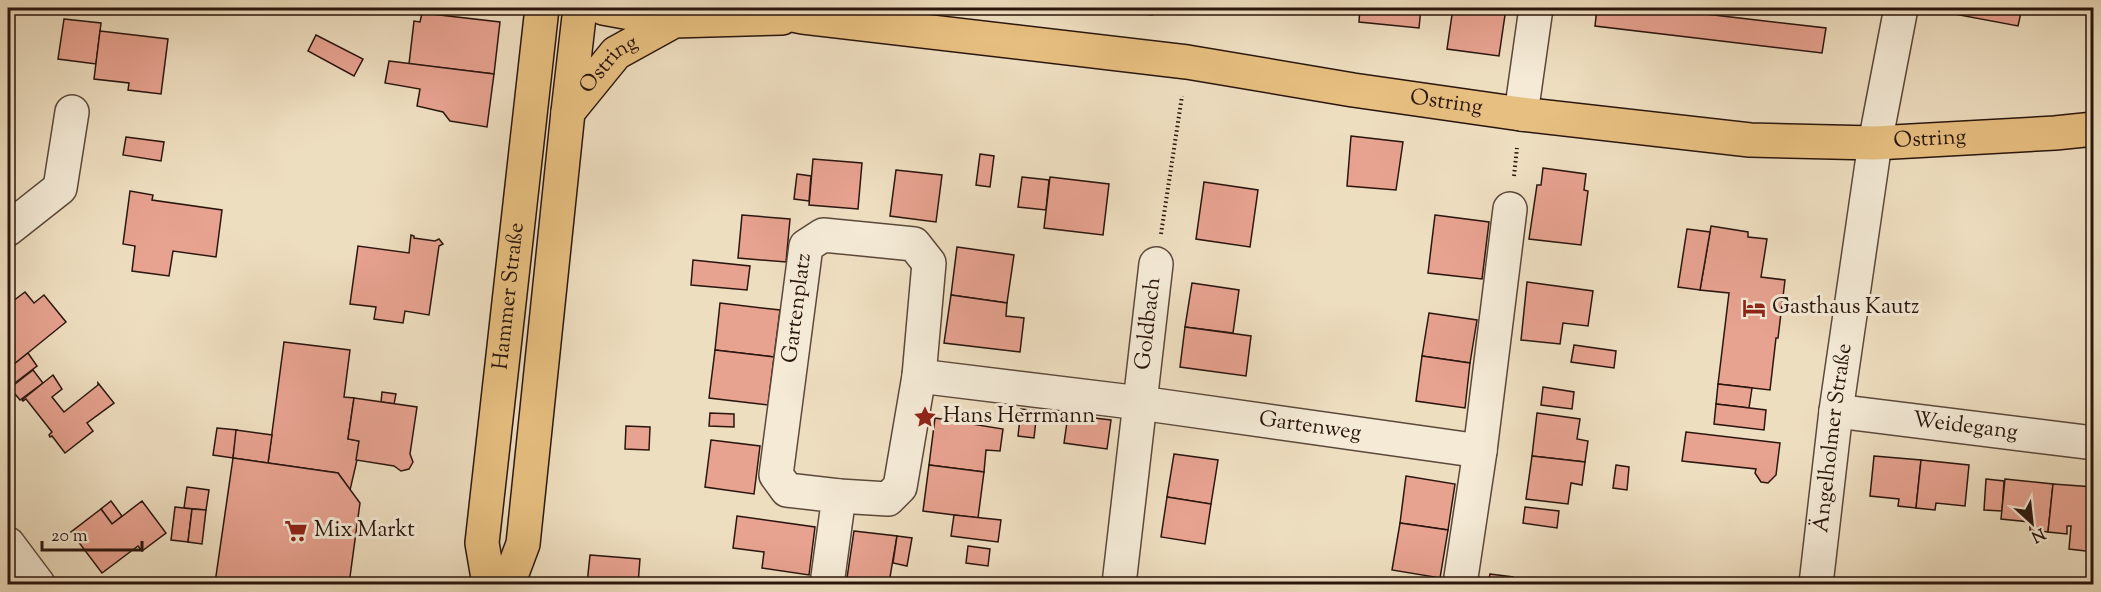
<svg xmlns="http://www.w3.org/2000/svg" width="2101" height="592" font-family="'Sorts Mill Goudy',serif">
<style>
.building{fill:#e7a290;stroke:#2a160d;stroke-width:1.5}
.lines{fill:none;stroke-linecap:round;stroke-linejoin:round}
.minor-casing{stroke:#5b483a;stroke-width:36}
.major-casing{stroke:#2a160d;stroke-width:36}
.path{stroke:#2a160d;stroke-width:4;stroke-dasharray:1.5 3;stroke-linecap:butt}
.minor{stroke:#f4ead6;stroke-width:33}
.major{stroke:#e7bf80;stroke-width:33}
.labels{text-anchor:middle;dominant-baseline:central;stroke-width:6;stroke-linejoin:round;paint-order:stroke}
.street-label{font-size:22px;fill:#2a160d;stroke:#f4ead6}
.poi-label{font-size:22px;fill:#2a160d;stroke:#f4ead6;text-anchor:start}
</style>
<rect width="100%" height="100%" fill="#eedec0"/>
<filter id="stains"><feTurbulence type="fractalNoise" baseFrequency=".00333" numOctaves="4"/><feColorMatrix values="0 0 0 0 .2 0 0 0 0 .09 0 0 0 0 .02 0 0 0 .5 -.17"/></filter>
<radialGradient id="worn" r=".72"><stop offset=".6" stop-color="#630" stop-opacity="0"/><stop offset="1" stop-color="#630" stop-opacity=".3"/></radialGradient>
<g class="building">
<path d="M1093 8H1153L1152 15Z"/>
<path d="M1349 8H1421L1419 28 1359 22 1360 8Z"/>
<path d="M1453 8H1506L1499 56 1447 49Z"/>
<path d="M1597 8H1681L1680 11 1826 28 1822 53 1595 26Z"/>
<path d="M1955 8H2022L2018 26 1954 14Z"/>
<path d="M422 13 500 22 494 74 409 64 414 21 420 22Z"/>
<path d="M64 19 101 23 96 64 58 59Z"/>
<path d="M100 31 168 39 161 94 128 90 129 83 94 79Z"/>
<path d="M316 35 363 59 354 76 308 51Z"/>
<path d="M389 61 494 74 487 127 450 121 443 112 417 106 420 89 385 83Z"/>
<path d="M1351 136 1403 142 1396 190 1347 186Z"/>
<path d="M126 137 164 142 161 161 123 155Z"/>
<path d="M980 154 994 156 990 187 976 185Z"/>
<path d="M813 159 862 163 858 209 809 205Z"/>
<path d="M1543 168 1586 174 1584 190 1588 191 1581 245 1529 239 1537 185H1541Z"/>
<path d="M896 170 942 175 936 222 890 216Z"/>
<path d="M797 174 811 176 809 201 794 199Z"/>
<path d="M1022 177 1049 180 1046 210 1018 207Z"/>
<path d="M1050 177 1109 184 1103 235 1044 228Z"/>
<path d="M1204 182 1258 190 1250 247 1196 239Z"/>
<path d="M130 191 153 195 152 200 222 210 216 257 173 251 169 276 132 271 135 246 123 244Z"/>
<path d="M742 215 790 219 786 262 738 258Z"/>
<path d="M1435 215 1489 222 1482 279 1428 273Z"/>
<path d="M1711 226 1748 232V237L1767 239 1761 277 1785 280 1778 338H1776L1770 390 1718 384 1729 293 1700 290Z"/>
<path d="M1687 229 1710 232 1700 290 1678 287Z"/>
<path d="M411 235 414 236V238L435 241 439 239 443 244 439 246 429 315 405 311 403 323 374 319 376 307 350 304 358 246 409 253Z"/>
<path d="M957 247 1014 255 1007 303 951 295Z"/>
<path d="M693 260 750 266 747 290 691 285Z"/>
<path d="M1527 282 1593 291 1588 326 1563 323 1560 344 1521 340Z"/>
<path d="M1192 283 1239 290 1233 333 1185 327Z"/>
<path d="M25 292 34 303 44 295 66 322 8 369V294L13 301Z"/>
<path d="M951 295 1007 303 1006 316 1024 318 1020 352 944 343Z"/>
<path d="M720 303 780 310 774 357 715 350Z"/>
<path d="M1429 313 1477 320 1470 363 1422 356Z"/>
<path d="M1185 327 1251 336 1246 376 1180 367Z"/>
<path d="M284 342 350 350 344 397 354 398 348 439 359 441 357 460 350 490 338 473 268 463Z"/>
<path d="M1574 345 1616 351 1614 368 1571 362Z"/>
<path d="M715 350 774 357 768 405 709 398Z"/>
<path d="M28 353 37 366 11 386 8 381V369Z"/>
<path d="M1422 356 1470 363 1465 408 1416 401Z"/>
<path d="M33 370 43 383 20 400 10 388Z"/>
<path d="M53 375 62 389 52 397 64 412 98 385V383L114 403 87 423 93 431 65 453 52 436 50 437 49 435 52 432 26 399 23 401 22 400Z"/>
<path d="M1718 384 1752 388 1749 408 1716 404Z"/>
<path d="M1543 387 1574 392 1572 409 1541 405Z"/>
<path d="M382 392 396 394 394 404 381 402Z"/>
<path d="M354 398 417 407 410 454 413 462 409 469 401 471 394 466 356 460 359 441 348 439Z"/>
<path d="M1716 404 1766 410 1764 430 1714 424Z"/>
<path d="M1021 409 1037 411 1034 438 1018 436Z"/>
<path d="M710 413 734 414V427L709 426Z"/>
<path d="M947 413 972 416V423L946 420Z"/>
<path d="M1537 413 1580 419 1577 439 1588 441 1585 462 1532 456Z"/>
<path d="M1068 415 1111 420 1107 449 1064 443Z"/>
<path d="M935 418 1003 429 1000 451 986 450 984 472 929 465Z"/>
<path d="M626 426 650 427 649 450 625 449Z"/>
<path d="M217 428 237 430 233 458 213 455Z"/>
<path d="M236 430 272 435 268 463 233 458Z"/>
<path d="M1686 432 1780 443 1776 475 1768 483 1761 482 1755 473 1756 469 1682 461Z"/>
<path d="M711 440 760 446 754 494 705 487Z"/>
<path d="M1174 454 1218 460 1211 504 1167 497Z"/>
<path d="M1532 456 1585 462 1582 485 1571 483 1568 504 1526 499Z"/>
<path d="M1874 456 1921 460 1916 508 1898 506 1899 499 1870 496Z"/>
<path d="M233 458 338 473 360 503 349 584 215 583Z"/>
<path d="M1921 460 1969 465 1965 506 1936 503 1935 510 1916 508Z"/>
<path d="M929 465 984 472 978 518 923 511Z"/>
<path d="M1616 465 1629 467 1627 490 1613 488Z"/>
<path d="M1406 476 1455 484 1448 530 1400 523Z"/>
<path d="M1986 479 2004 481 2002 511 1984 510Z"/>
<path d="M2005 479 2053 484 2048 532 2030 530V522L2001 519Z"/>
<path d="M2053 484 2094 487V552L2069 549 2071 526H2067V534L2048 532Z"/>
<path d="M187 487 209 490 206 510 184 508Z"/>
<path d="M1167 497 1211 504 1205 544 1161 537Z"/>
<path d="M111 501 122 516 112 524 101 509Z"/>
<path d="M142 501 166 533 142 551 138 546 102 573 71 532 101 509 112 524Z"/>
<path d="M175 507 192 509 188 542 171 540Z"/>
<path d="M1525 507 1559 511 1557 528 1523 523Z"/>
<path d="M192 509 206 510 202 544 188 542Z"/>
<path d="M954 515 1001 520 998 542 951 536Z"/>
<path d="M737 516 815 527 809 575 762 568 764 552 733 548Z"/>
<path d="M1400 523 1448 530 1440 578 1392 570Z"/>
<path d="M854 531 897 536 889 583 847 578Z"/>
<path d="M897 536 912 538 907 566 893 563Z"/>
<path d="M968 546 990 549 988 566 966 563Z"/>
<path d="M590 555 640 559 638 584H587Z"/>
<path d="M1490 574 1513 577V580L1544 584H1488Z"/>
<path d="M857 579 880 582V584H856Z"/>
</g>
<g class="lines">
<g class="minor-casing">
<g id="minor">
<path d="M1521 114 1536 8"/>
<path d="M8 229 60 188 72 112"/>
<path id="s1" d="M1836 411 2094 443"/>
<path id="s2" d="M839 496 888 499 900 487 919 376 1140 403 1480 451"/>
<path d="M8 544 38 584"/>
<path id="s3" d="M827 584 839 496 787 490 776 475 806 246 823 235 914 244 929 263 919 376"/>
<path id="s4" d="M1119 584 1156 264"/>
<path d="M1460 584 1480 451 1510 209"/>
<path id="s5" d="M1816 584 1836 411 1875 143 1901 8"/>
</g>
</g>
<g class="major-casing">
<g id="major">
<path d="M603 8 674 21"/>
<path id="s6" d="M757 8 803 17 1187 62 1353 90 1521 114 1750 140 1875 143 2055 133 2094 129"/>
<path id="s7" d="M568 112 616 53 674 21 782 18"/>
<path id="s8" d="M489 584 482 543 542 8"/>
<path d="M508 584 523 544 568 112 580 8"/>
</g>
</g>
<g class="path">
<path d="M1514 176 1517 148"/>
<path d="M1161 234 1182 96"/>
</g>
<use href="#minor" class="minor"/>
<use href="#major" class="major"/>
</g>
<defs>
<g id="hotel-bare" transform="scale(1.8)"><path d="M-6-4.5h1.5V1H6V5H4.5V3h-9V5H-6ZM-4 0a1.8 1.8 0 1 1 3.6 0ZM.5 0V-2.5h3Q6-2.5 6 0Z" fill="#8f2418" stroke="#f4ead6" stroke-width="2.5" paint-order="stroke"/></g>
<g id="sight-bare" transform="scale(1.8)"><path d="M0-6L1.8-2.2L6-1.7L2.9 1.2L3.7 5.4L0 3.3L-3.7 5.4L-2.9 1.2L-6-1.7L-1.8-2.2Z" fill="#8f2418" stroke="#f4ead6" stroke-width="2.5" paint-order="stroke"/></g>
<g id="supermarket-bare" transform="scale(1.8)"><path d="M-6-5.5h2.5l.6 2H6L4.5 2H-2.5L-4.4-4H-6ZM-1.5 3.2a1.3 1.3 0 1 0 .1 0ZM3 3.2a1.3 1.3 0 1 0 .1 0Z" fill="#8f2418" stroke="#f4ead6" stroke-width="2.5" paint-order="stroke"/></g>
</defs>
<g fill-rule="evenodd">
<use href="#hotel-bare" x="1754" y="308"/>
<use href="#sight-bare" x="925" y="417"/>
<use href="#supermarket-bare" x="296" y="531"/>
</g>
<g class="labels">
<g class="street-label">
<text stroke="none"><textPath href="#s7" startOffset="63">Ostring</textPath></text>
<text stroke="none"><textPath href="#s6" startOffset="696">Ostring</textPath></text>
<text stroke="none"><textPath href="#s6" startOffset="1182">Ostring</textPath></text>
<text stroke="none"><textPath href="#s8" startOffset="290">Hammer Straße</textPath></text>
<text stroke="none"><textPath href="#s3" startOffset="328">Gartenplatz</textPath></text>
<text stroke="none"><textPath href="#s4" startOffset="262">Goldbach</textPath></text>
<text stroke="none"><textPath href="#s2" startOffset="573">Gartenweg</textPath></text>
<text stroke="none"><textPath href="#s1" startOffset="130">Weidegang</textPath></text>
<text stroke="none"><textPath href="#s5" startOffset="147">Ängelholmer Straße</textPath></text>
</g>
<g class="poi-label">
<text x="1772" y="308">Gasthaus Kautz</text>
<text x="943" y="417">Hans Herrmann</text>
<text x="314" y="531">Mix Markt</text>
</g>
</g>
<rect width="2101" height="592" fill="none" stroke="#eedec0" stroke-width="30"/>
<rect x="9" y="9" width="2083" height="574" fill="none" stroke="#2a160d" stroke-width="3"/>
<rect x="15" y="15" width="2071" height="562" fill="none" stroke="#2a160d" stroke-width="1.5"/>
<g transform="translate(2032 523) rotate(153)" stroke="#f4ead6" stroke-width="4.5" paint-order="stroke">
<path d="M0-4.5L10 22L0 15L-10 22Z" fill="#2a160d"/>
<text y="-9" font-size="16" font-weight="bold" text-anchor="middle" fill="#2a160d">N</text>
</g>
<path d="M42 541v9h100v-9" fill="none" stroke="#2a160d" stroke-width="3"/>
<text x="51" y="541" font-size="18" fill="#2a160d" stroke="#f4ead6" stroke-width="4.5" paint-order="stroke">20 m</text>
<rect width="100%" height="100%" filter="url(#stains)"/>
<rect width="100%" height="100%" fill="url(#worn)"/>
</svg>
